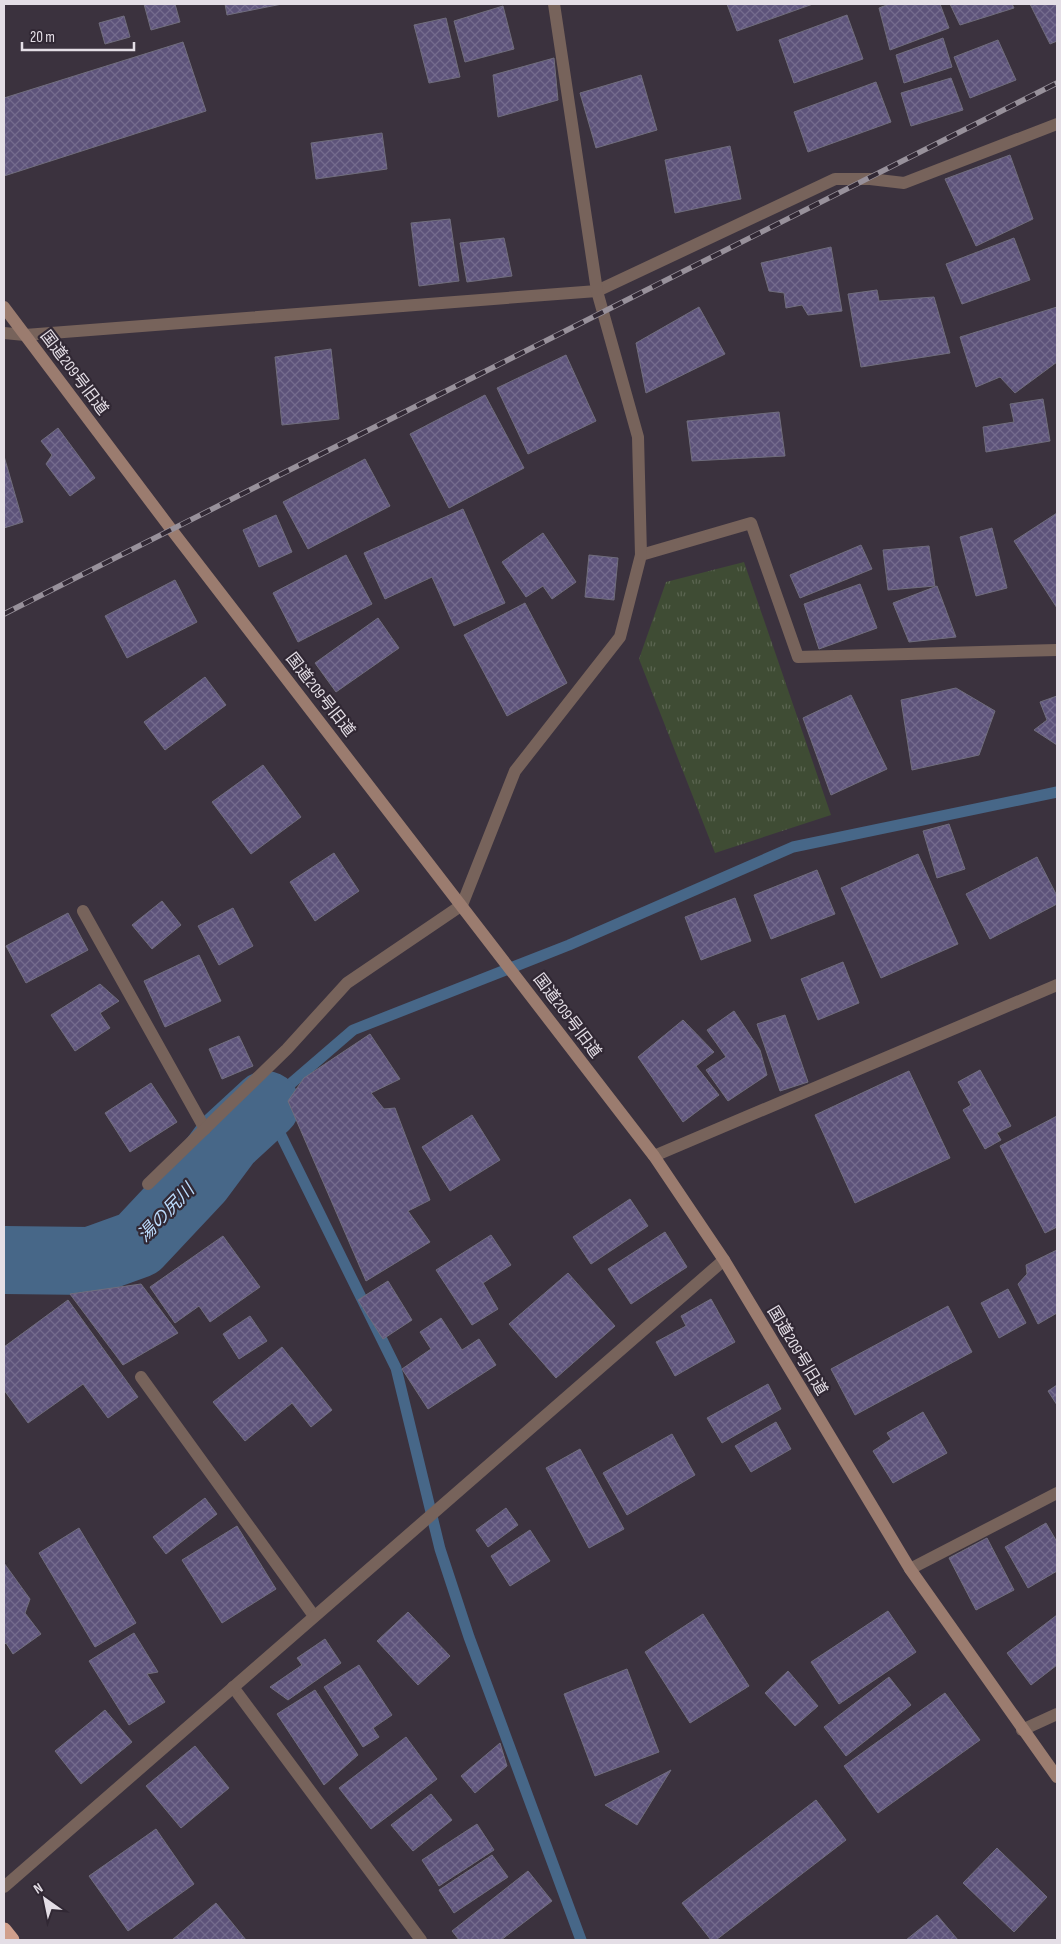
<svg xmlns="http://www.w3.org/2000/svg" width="1061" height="1944" font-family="'Sofia Sans Condensed','Noto Sans JP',sans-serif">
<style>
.grass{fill:url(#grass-tufts)}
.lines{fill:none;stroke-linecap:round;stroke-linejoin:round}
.stream{stroke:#476788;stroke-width:11}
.river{stroke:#476788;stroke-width:68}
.building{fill:url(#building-cross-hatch);stroke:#706d7d}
.street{stroke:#77635b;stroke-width:12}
.secondary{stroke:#9b7c6f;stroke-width:12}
.highway{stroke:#d09f8c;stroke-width:15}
.rail-casing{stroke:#98919b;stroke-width:5.5}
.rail{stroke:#312834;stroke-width:4;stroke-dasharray:11;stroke-linecap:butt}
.labels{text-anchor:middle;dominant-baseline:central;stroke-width:4.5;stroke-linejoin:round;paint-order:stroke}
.street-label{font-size:16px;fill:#e4dee6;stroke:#312834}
.water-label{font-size:18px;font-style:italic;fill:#bcdbfc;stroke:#312834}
</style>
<defs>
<pattern id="grass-tufts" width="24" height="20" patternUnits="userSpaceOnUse" patternTransform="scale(1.25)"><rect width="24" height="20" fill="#3f4c34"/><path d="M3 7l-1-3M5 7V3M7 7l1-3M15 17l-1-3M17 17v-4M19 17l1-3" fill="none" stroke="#5b6551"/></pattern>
<pattern id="building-cross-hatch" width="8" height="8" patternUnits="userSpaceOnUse" patternTransform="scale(1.25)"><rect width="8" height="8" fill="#5d537a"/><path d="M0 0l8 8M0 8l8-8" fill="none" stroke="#746b8d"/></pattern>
</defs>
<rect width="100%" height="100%" fill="#3b323e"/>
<path class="grass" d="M744 562 831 815 715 853 639 659 666 582Z"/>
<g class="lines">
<path class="stream" d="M581 1940 469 1637 440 1549 396 1368 266 1105 353 1030 569 945 793 847 1057 792"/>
<path class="river" d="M4 1260 91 1261 138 1244 199 1179 228 1140 266 1105"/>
</g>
<g class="building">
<path d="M144 4H175L180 22 151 30Z"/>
<path d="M225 4H282L227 15Z"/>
<path d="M727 4H813L737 31Z"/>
<path d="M889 4H940L949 28 890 50 879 8Z"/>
<path d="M950 4H1012L1014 8 960 25Z"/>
<path d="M1030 4H1057V41L1050 44Z"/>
<path d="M503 6 514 49 465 62 454 21Z"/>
<path d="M847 15 863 59 794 83 779 40Z"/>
<path d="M124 16 130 37 105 44 99 23Z"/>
<path d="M446 18 460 77 429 83 414 25Z"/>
<path d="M943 38 952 67 904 83 896 55Z"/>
<path d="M998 40 1016 80 970 98 954 57Z"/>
<path d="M183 42 206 111 4 176V98Z"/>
<path d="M554 58 558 100 498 117 493 75Z"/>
<path d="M641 75 657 130 596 148 580 93Z"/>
<path d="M951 78 963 110 911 126 901 93Z"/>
<path d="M876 82 891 122 808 152 794 112Z"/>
<path d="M382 133 387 169 316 179 311 143Z"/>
<path d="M730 146 741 199 675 213 665 160Z"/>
<path d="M1010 155 1033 219 976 246 945 179Z"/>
<path d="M450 219 459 281 419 286 411 223Z"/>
<path d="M504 238 512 276 467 282 460 243Z"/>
<path d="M1014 238 1030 280 962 304 946 264Z"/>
<path d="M831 247 842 311 808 315 802 305 786 308 784 293 769 291 761 263Z"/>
<path d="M877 290 879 301 934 297 950 353 861 367 848 294Z"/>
<path d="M699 307 725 354 646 393 636 343Z"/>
<path d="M1057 307V362L1015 393 1000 377 976 387 960 337Z"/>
<path d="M331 349 339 419 282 425 275 357Z"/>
<path d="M566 355 596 421 528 454 497 388Z"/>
<path d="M485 395 524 468 449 508 410 434Z"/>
<path d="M1043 399 1050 441 986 452 983 427 1014 422 1010 404Z"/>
<path d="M779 412 785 456 692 461 687 421Z"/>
<path d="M58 428 95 478 70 496 46 464 52 455 41 441Z"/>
<path d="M4 456 23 522 4 528Z"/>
<path d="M365 459 390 506 308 549 283 502Z"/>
<path d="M463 509 505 603 454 626 432 577 385 599 364 553Z"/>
<path d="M1057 513V608L1014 541Z"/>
<path d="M276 515 292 552 259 567 243 530Z"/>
<path d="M992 528 1007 588 976 596 960 537Z"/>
<path d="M543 533 576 582 552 599 543 586 526 597 502 562Z"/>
<path d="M861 545 872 569 800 598 790 575Z"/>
<path d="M929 546 935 586 888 590 883 550Z"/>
<path d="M346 555 372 604 298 642 273 593Z"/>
<path d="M589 555 618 558 614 600 585 597Z"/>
<path d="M175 580 197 622 127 658 105 616Z"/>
<path d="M860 584 877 628 819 649 804 604Z"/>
<path d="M937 586 956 637 909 642 893 603Z"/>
<path d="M525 603 567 683 507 716 464 635Z"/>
<path d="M378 618 399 648 336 692 315 663Z"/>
<path d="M205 677 226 705 165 750 144 722Z"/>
<path d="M956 688 995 711 979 755 912 770 901 700Z"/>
<path d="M851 695 887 769 831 795 803 718Z"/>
<path d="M1057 696V745L1034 730 1047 720 1040 702Z"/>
<path d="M263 765 301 817 251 854 212 802Z"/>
<path d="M949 824 965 869 937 878 923 831Z"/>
<path d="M334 853 359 891 315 921 290 882Z"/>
<path d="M918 854 958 944 881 978 841 888Z"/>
<path d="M1037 857 1057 896V904L990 939 966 894Z"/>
<path d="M817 870 835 914 771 939 754 895Z"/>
<path d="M735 898 751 941 701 960 685 917Z"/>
<path d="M162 901 181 925 152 949 132 925Z"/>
<path d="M233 908 253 946 219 965 198 926Z"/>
<path d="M68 913 88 950 26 983 6 946Z"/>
<path d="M199 955 221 1001 165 1027 144 981Z"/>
<path d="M843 962 859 1003 818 1020 801 979Z"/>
<path d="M100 984 119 1001 100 1013 110 1028 75 1051 51 1015Z"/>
<path d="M734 1011 760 1050 767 1075 728 1101 706 1070 726 1057 707 1030Z"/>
<path d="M785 1015 808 1082 780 1091 757 1024Z"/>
<path d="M683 1020 714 1052 696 1066 719 1095 683 1122 638 1057Z"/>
<path d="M370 1034 400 1079 371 1093 384 1109 395 1108 430 1200 408 1211 430 1242 366 1281 288 1101 304 1078Z"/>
<path d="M239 1036 253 1066 222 1079 209 1049Z"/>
<path d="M980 1070 1011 1126 997 1133 1001 1140 985 1149 963 1110 971 1105 958 1082Z"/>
<path d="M909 1071 950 1158 855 1203 815 1115Z"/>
<path d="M151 1083 177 1122 130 1152 105 1113Z"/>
<path d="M472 1115 500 1160 450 1191 422 1147Z"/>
<path d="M1057 1116V1227L1045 1233 1000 1146Z"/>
<path d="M630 1199 648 1226 591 1264 573 1237Z"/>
<path d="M665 1232 687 1267 631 1304 608 1269Z"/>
<path d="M491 1235 511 1265 483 1283 498 1309 472 1325 436 1270Z"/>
<path d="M223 1236 260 1287 210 1322 199 1306 175 1323 150 1287Z"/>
<path d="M1057 1250V1313L1038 1324 1018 1284 1027 1274 1026 1265Z"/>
<path d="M568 1273 615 1326 556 1378 509 1324Z"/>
<path d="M388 1281 412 1320 383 1339 358 1300Z"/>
<path d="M141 1284 178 1333 123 1365 70 1294Z"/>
<path d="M1008 1289 1026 1323 999 1338 981 1303Z"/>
<path d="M711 1299 735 1342 675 1376 656 1342 686 1326 681 1316Z"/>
<path d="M68 1300 138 1397 108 1418 83 1384 28 1423 4 1390V1347Z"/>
<path d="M948 1306 972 1352 855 1415 831 1369Z"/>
<path d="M250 1316 267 1341 239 1359 223 1334Z"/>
<path d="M441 1318 462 1350 479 1339 496 1365 428 1409 402 1369 431 1349 420 1332Z"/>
<path d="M282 1347 332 1410 311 1427 292 1403 245 1441 213 1402Z"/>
<path d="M768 1384 781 1409 722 1443 707 1418Z"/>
<path d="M1057 1385V1405L1048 1391Z"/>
<path d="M923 1412 947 1453 893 1483 873 1451 891 1439 887 1433Z"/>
<path d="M776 1422 791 1449 751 1472 735 1446Z"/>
<path d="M672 1434 695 1475 627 1515 603 1473Z"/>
<path d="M580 1449 624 1529 589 1548 546 1468Z"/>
<path d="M205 1498 217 1514 166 1554 153 1537Z"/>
<path d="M506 1508 518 1525 488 1547 476 1530Z"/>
<path d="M1046 1523 1057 1542V1571L1028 1588 1005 1547Z"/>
<path d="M237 1526 276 1589 222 1623 182 1560Z"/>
<path d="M79 1528 136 1623 95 1647 39 1553Z"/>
<path d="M530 1530 550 1561 510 1586 491 1556Z"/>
<path d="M987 1538 1014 1590 976 1610 949 1558Z"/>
<path d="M4 1563 30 1599 25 1613 41 1634 13 1654 6 1643 4 1645Z"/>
<path d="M888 1611 916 1652 839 1704 811 1662Z"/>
<path d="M408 1612 450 1656 418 1685 377 1641Z"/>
<path d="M703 1614 749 1686 690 1723 645 1652Z"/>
<path d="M1057 1615V1665L1031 1685 1007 1653Z"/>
<path d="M134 1633 158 1672 147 1674 165 1702 129 1725 89 1661Z"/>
<path d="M325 1639 341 1663 288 1700 270 1687 302 1665 297 1658Z"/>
<path d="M359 1665 392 1715 373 1728 379 1737 363 1747 324 1687Z"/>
<path d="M627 1669 659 1752 595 1776 564 1694Z"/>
<path d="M788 1671 818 1706 795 1726 765 1693Z"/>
<path d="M889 1677 911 1705 846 1756 824 1727Z"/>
<path d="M315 1690 358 1755 324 1785 277 1714Z"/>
<path d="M945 1693 980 1740 878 1813 844 1766Z"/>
<path d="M105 1710 132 1742 81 1784 55 1751Z"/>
<path d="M406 1737 437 1779 371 1829 339 1788Z"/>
<path d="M500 1743 507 1766 475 1793 461 1776Z"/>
<path d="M195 1746 229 1788 181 1828 146 1786Z"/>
<path d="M671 1770 637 1825 605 1805Z"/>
<path d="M431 1794 452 1820 413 1851 391 1825Z"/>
<path d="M816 1800 846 1840 716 1940H711L682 1903Z"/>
<path d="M477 1824 494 1850 439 1886 422 1860Z"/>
<path d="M156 1829 194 1884 128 1931 89 1876Z"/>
<path d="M997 1848 1047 1897 1014 1932 963 1883Z"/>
<path d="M492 1855 508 1877 454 1913 439 1890Z"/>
<path d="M528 1871 552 1901 501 1940H459L452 1931Z"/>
<path d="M216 1903 246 1940H172Z"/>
<path d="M937 1915 958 1940H906Z"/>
</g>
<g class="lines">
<g class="street">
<path d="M4 333 25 335 597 291 835 179H870L904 183 1057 124"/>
<path d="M641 555 751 523 798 657 1057 650"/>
<path d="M83 911 205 1129"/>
<path d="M654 1156 1057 985"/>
<path d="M148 1184 287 1049 347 983 462 905 515 771 620 637 641 555 638 437 597 291 554 4"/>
<path d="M141 1377 314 1616"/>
<path d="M910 1569 1057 1493"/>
<path d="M233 1687 421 1940"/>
<path d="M1022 1730 1057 1714"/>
<path d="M4 1887 724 1260"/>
</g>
<path class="secondary" d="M4 307 171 529 654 1156 724 1260 910 1569 1057 1777"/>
<path class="highway" d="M4 1930 12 1940"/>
<g class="rail-casing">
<path id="rail" d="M4 614 1057 83"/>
</g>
<use href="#rail" class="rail"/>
</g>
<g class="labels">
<g class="street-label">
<text transform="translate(74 373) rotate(53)">国道209号旧道</text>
<text transform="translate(320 695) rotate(52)">国道209号旧道</text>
<text transform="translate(567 1016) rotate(53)">国道209号旧道</text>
<text transform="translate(797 1351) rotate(59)">国道209号旧道</text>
</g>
<g class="water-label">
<text transform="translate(166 1213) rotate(-46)">湯の尻川</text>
</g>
</g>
<rect width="1061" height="1944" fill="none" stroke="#e4dee6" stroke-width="10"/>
<g transform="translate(45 1899) rotate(327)" stroke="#312834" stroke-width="4" paint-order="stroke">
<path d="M0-4L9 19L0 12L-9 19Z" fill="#e4dee6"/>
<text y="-8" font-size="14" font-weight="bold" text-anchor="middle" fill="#e4dee6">N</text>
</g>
<path d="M22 42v8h112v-8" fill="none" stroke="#e4dee6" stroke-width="2.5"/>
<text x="30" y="42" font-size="15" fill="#e4dee6" stroke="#312834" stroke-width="4" paint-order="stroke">20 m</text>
</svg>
